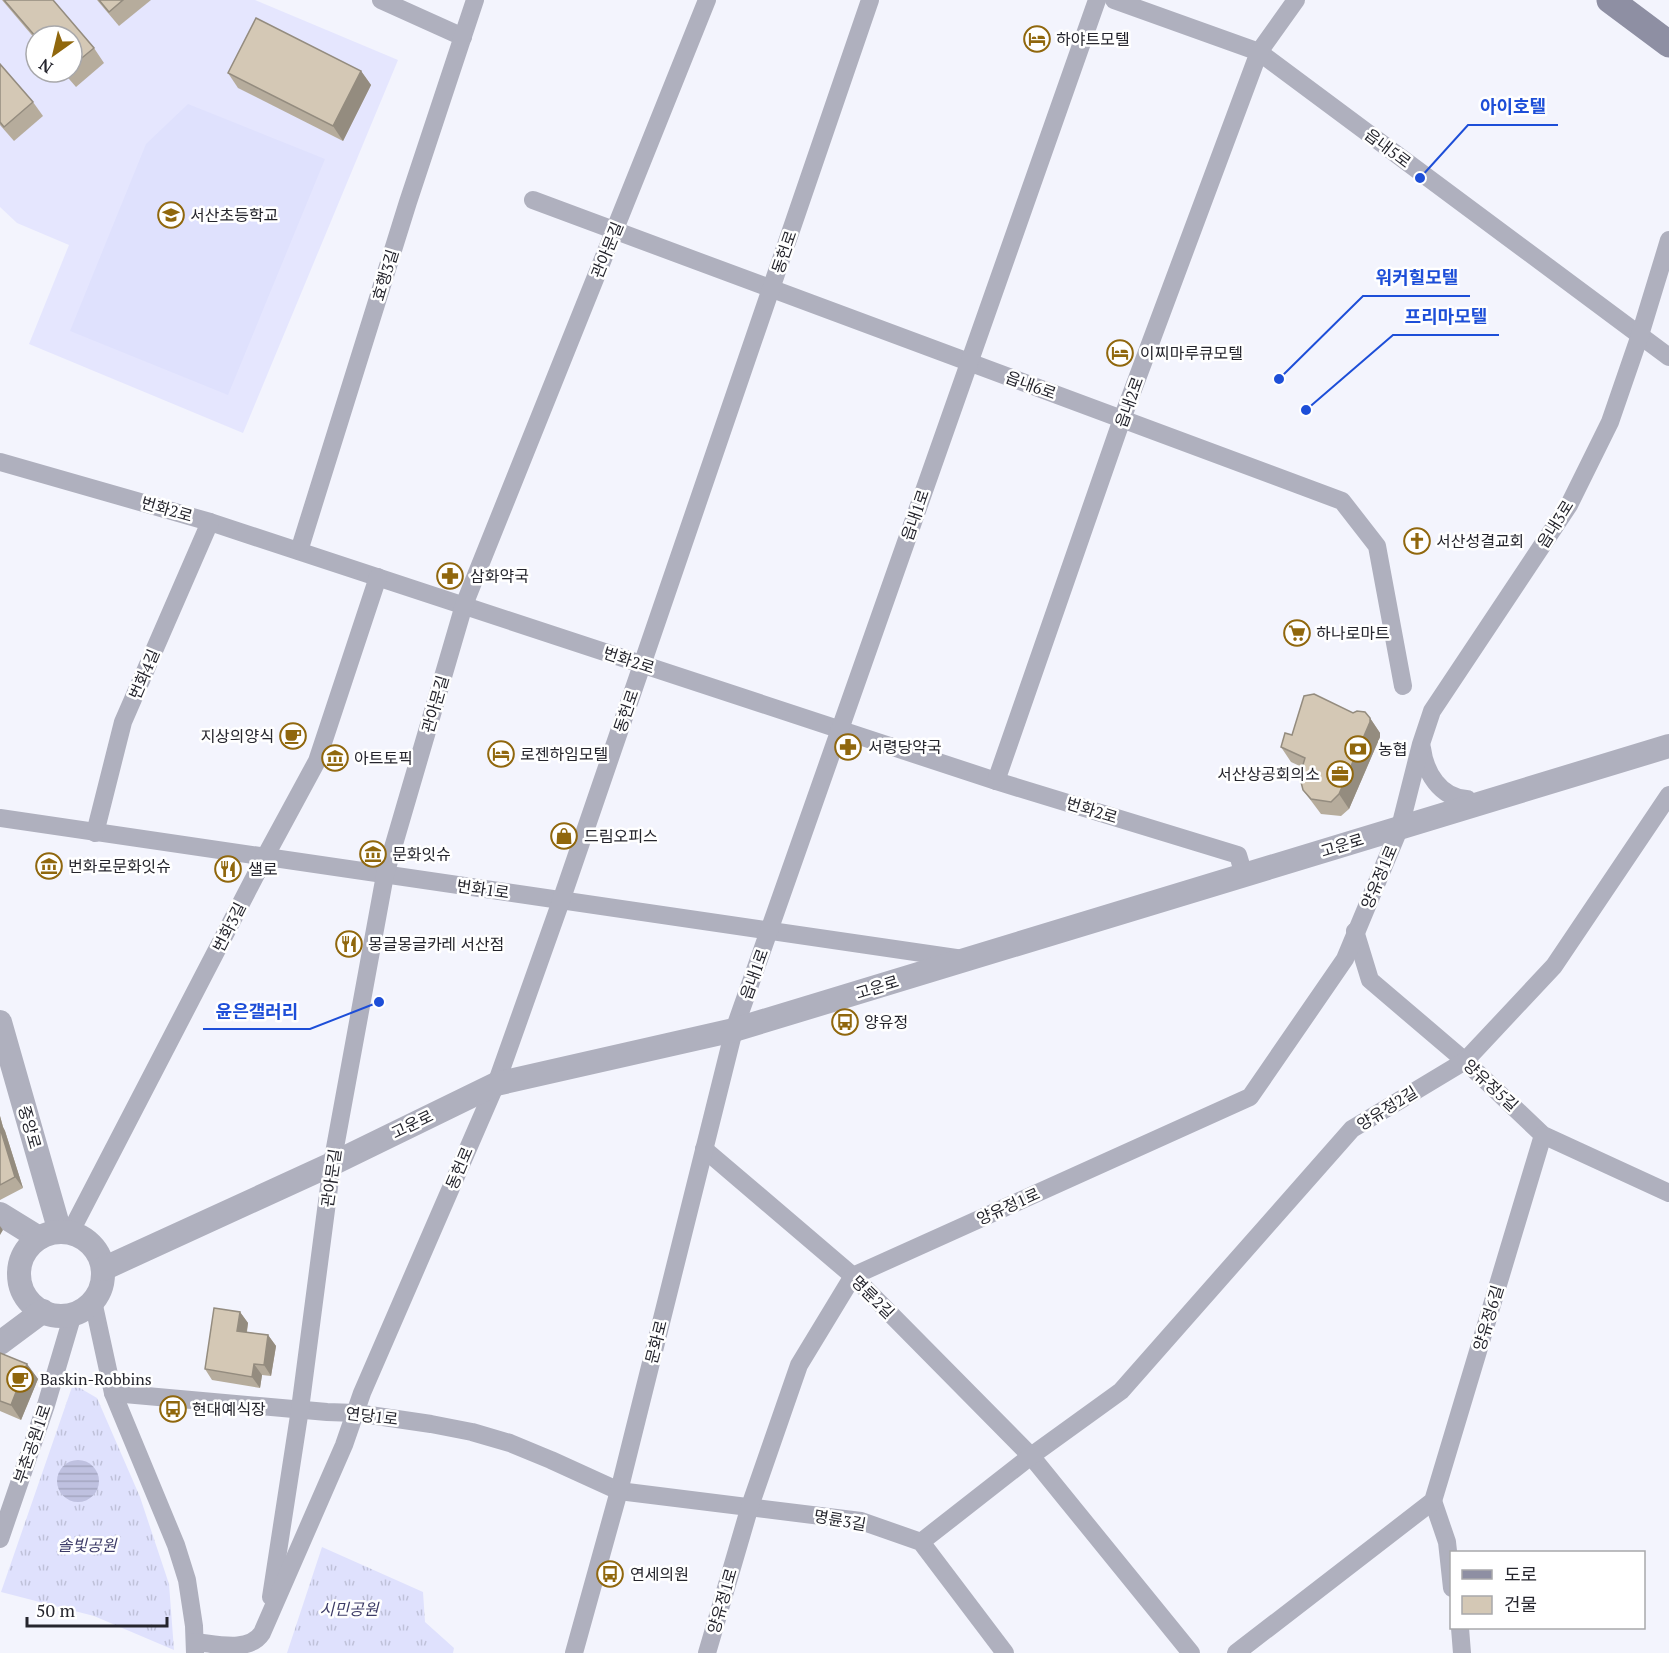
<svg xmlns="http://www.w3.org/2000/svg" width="1669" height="1653" font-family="'PT Serif','Noto Sans KR',serif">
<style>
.built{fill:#e5e6fe;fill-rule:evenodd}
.grass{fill:url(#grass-tufts)}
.pitch{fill:#dfe1fd}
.water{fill:url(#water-rules)}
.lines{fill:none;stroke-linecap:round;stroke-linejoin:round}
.minor{stroke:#afb0be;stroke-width:18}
.tertiary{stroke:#afb0be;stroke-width:24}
.secondary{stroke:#8e8fa3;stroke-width:27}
.wall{fill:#b6ac9c}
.shaded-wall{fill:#948c7f}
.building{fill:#d4c8b5;stroke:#948c7f;stroke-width:1.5}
.labels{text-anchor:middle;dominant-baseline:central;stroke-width:5;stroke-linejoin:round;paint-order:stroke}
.poi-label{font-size:16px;fill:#25252d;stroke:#fff;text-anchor:start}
.street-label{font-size:16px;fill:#25252d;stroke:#fff}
.park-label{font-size:16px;font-style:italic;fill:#3c3b67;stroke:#fff}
.leader{fill:none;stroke:#1d4ed8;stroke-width:2}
.callout-dot{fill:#1d4ed8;stroke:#fff;stroke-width:2}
.callout-label{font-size:18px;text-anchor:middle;font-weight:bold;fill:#1d4ed8;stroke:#fff;stroke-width:5;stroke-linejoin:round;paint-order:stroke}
</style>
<defs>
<pattern id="grass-tufts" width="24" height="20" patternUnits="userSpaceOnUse" patternTransform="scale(1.5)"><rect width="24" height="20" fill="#dfe1fd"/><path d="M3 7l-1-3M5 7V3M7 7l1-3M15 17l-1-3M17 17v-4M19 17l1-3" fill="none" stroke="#bfc1d9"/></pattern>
<pattern id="water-rules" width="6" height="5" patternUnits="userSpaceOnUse" patternTransform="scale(1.5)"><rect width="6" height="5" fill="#bfc1e0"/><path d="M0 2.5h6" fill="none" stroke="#a4a6c0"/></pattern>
</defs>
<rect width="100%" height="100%" fill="#f3f4fd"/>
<path class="built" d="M0 0H255L398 60 243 433 29 344 69 245 17 223 0 207ZM36 36H72V72H36Z"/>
<g class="grass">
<path d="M73 1384 97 1398 140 1497 169 1584 174 1650 94 1616 1 1592Z"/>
<path d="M322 1547 423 1592 425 1622 454 1648 453 1653H287Z"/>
</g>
<path class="pitch" d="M188 104 325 159 228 395 70 331 146 144Z"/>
<circle class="water" cx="78" cy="1481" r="21"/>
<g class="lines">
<g class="minor">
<path d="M381 0 463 37"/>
<path d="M1114 0 1259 52 1669 357"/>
<path d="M533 200 1342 501 1377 546 1403 686"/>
<path d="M0 462 210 522 996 781 1238 855 1244 875"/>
<path d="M299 551 408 202 475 0"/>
<path d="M1422 748C1425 772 1440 798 1467 799L1469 807"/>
<path d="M996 781 1122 419 1259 52 1296 0"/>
<path d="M0 818 963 959"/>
<path d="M95 833 123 722 210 522"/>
<path d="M1355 931 1370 980 1465 1061 1543 1135 1669 1193"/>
<path d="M704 1149 853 1276 1031 1456 1191 1653"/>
<path d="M70 1233 265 857 317 761 378 577"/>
<path d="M93 1301 113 1393 176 1545 187 1580 194 1626 195 1653"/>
<path d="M113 1393 327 1412 356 1413 431 1424 472 1432 510 1443 551 1460 619 1491 861 1521 921 1542 1005 1653"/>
<path d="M1433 1501 1447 1542 1452 1588"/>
<path d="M0 1539 46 1405 73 1314"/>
<path d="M921 1542 1031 1456 1121 1391 1352 1129 1465 1061 1554 966 1669 795"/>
<path d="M271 1597 300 1409 332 1164 385 875 464 605 707 0"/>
<path d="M1460 1628 1462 1653"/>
<path d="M195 1642C216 1644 249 1653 262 1633L344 1445 362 1393 496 1084 561 901 870 0"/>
<path d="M574 1653 619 1491 734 1030 1097 0"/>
<path d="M707 1653 750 1506 799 1365 853 1276 1250 1097 1345 959 1400 827 1421 744 1432 711 1569 505 1610 422 1640 335 1669 240"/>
<path d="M1236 1653 1433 1501 1543 1135"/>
</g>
<g class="tertiary">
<path d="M0 1022 60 1232"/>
<path d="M0 1214 39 1238"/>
<circle cx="61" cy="1274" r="42"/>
<path d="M103 1269 332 1164 496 1084 734 1030 1669 746"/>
<path d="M0 1343 43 1311"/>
</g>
<path class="secondary" d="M1610 0 1669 44"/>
</g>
<g class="wall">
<path d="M2 0H53L94 48 104 63 76 87 63 72H72V36H36V40Z"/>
<path d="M97 0H151L119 26Z"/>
<path d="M0 64 33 102 43 116 14 141 0 125Z"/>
<path d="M361 71 371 85 343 141 238 88 228 73Z"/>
<path d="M1353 713 1370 718 1380 733V737L1349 809 1341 816 1321 814 1303 790 1302 767 1291 762 1281 747 1292 735Z"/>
<path d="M0 1116 3 1127 5 1131 23 1188 0 1200Z"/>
<path d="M240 1312 248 1323 247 1332 268 1335 276 1346 271 1376 262 1375 260 1388 212 1380 205 1369Z"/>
<path d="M0 1353 27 1364 38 1379 21 1420 0 1411Z"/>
</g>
<g class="shaded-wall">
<path d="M361 71 371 85 343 141 333 126Z"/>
<path d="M1370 718 1380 733V737L1349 809 1339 794Z"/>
<path d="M0 1116 3 1127 5 1131 23 1188 15 1177 0 1132Z"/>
<path d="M0 1226 3 1230 0 1235Z"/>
<path d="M240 1312 248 1323 245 1342 237 1331Z"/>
<path d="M268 1335 276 1346 271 1376 264 1365Z"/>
<path d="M27 1364 38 1379 21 1420 11 1405Z"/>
<path d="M254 1364 262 1375 260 1388 252 1377Z"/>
</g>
<g class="building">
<path d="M4 0H53L94 48 72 66V36H36V37Z"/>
<path d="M99 0H123L109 12Z"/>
<path d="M256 18 361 71 333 126 228 73Z"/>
<path d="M0 64 33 102 4 127 0 122Z"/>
<path d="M1314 694 1353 713 1357 711 1365 712 1370 718V722L1339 794 1331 802 1311 799 1303 790 1301 782 1302 768 1305 758 1281 747 1285 733 1292 735 1304 696Z"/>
<path d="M0 1128 15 1177 0 1185Z"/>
<path d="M214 1308 240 1312 237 1331 268 1335 264 1365 254 1364 252 1377 205 1369Z"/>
<path d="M0 1353 27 1364 11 1405 0 1401Z"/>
</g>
<defs>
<g id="hotel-ring" transform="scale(1.35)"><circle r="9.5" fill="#fff" stroke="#90670d" stroke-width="1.5"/><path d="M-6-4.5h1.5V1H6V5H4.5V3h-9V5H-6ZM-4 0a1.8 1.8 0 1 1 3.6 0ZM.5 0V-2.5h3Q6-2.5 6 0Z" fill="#90670d"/></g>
<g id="school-ring" transform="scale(1.35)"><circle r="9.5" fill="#fff" stroke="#90670d" stroke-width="1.5"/><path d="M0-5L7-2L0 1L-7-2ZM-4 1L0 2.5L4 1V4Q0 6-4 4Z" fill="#90670d"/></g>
<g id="church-ring" transform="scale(1.35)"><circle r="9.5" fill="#fff" stroke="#90670d" stroke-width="1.5"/><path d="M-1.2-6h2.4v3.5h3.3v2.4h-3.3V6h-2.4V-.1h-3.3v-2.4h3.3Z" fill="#90670d"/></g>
<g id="pharmacy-ring" transform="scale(1.35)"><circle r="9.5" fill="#fff" stroke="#90670d" stroke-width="1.5"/><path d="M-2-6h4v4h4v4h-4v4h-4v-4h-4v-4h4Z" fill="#90670d"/></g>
<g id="supermarket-ring" transform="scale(1.35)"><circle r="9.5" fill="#fff" stroke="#90670d" stroke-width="1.5"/><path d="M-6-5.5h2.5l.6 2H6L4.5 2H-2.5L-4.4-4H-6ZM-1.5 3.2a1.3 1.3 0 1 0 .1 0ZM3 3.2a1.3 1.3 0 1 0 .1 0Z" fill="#90670d"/></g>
<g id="cafe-ring" transform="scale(1.35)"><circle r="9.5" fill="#fff" stroke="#90670d" stroke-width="1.5"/><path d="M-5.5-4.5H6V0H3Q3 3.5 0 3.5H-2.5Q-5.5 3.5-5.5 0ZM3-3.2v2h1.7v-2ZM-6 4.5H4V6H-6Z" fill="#90670d"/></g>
<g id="bank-ring" transform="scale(1.35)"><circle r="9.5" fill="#fff" stroke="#90670d" stroke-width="1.5"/><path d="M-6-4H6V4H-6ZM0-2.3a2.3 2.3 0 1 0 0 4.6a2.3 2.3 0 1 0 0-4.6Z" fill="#90670d"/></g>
<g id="museum-ring" transform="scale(1.35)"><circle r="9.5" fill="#fff" stroke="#90670d" stroke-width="1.5"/><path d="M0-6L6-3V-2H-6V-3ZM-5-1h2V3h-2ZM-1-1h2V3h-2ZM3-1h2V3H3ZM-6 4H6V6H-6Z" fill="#90670d"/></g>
<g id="office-ring" transform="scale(1.35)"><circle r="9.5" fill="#fff" stroke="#90670d" stroke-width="1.5"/><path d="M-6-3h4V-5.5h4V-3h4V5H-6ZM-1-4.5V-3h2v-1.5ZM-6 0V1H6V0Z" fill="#90670d"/></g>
<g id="shop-ring" transform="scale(1.35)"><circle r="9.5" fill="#fff" stroke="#90670d" stroke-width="1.5"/><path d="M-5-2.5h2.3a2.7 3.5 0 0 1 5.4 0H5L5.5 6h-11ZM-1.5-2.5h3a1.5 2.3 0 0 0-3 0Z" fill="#90670d"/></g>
<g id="restaurant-ring" transform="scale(1.35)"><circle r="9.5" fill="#fff" stroke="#90670d" stroke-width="1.5"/><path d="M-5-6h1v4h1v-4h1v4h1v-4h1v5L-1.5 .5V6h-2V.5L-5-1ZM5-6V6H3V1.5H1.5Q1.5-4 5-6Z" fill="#90670d"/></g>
<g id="bus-ring" transform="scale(1.35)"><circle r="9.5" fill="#fff" stroke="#90670d" stroke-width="1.5"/><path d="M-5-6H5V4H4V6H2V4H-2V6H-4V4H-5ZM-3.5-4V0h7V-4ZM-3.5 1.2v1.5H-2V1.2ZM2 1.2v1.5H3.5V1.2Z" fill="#90670d"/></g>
</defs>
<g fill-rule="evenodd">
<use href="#hotel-ring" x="1037" y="39"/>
<use href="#school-ring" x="171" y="215"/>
<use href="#hotel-ring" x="1120" y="353"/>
<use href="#church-ring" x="1417" y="541"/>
<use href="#pharmacy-ring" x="450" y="576"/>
<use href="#supermarket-ring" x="1297" y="633"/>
<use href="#cafe-ring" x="293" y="736"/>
<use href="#pharmacy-ring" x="848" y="747"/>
<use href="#bank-ring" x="1358" y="749"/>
<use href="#hotel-ring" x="501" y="754"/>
<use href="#museum-ring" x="335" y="758"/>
<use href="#office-ring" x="1340" y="774"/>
<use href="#shop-ring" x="564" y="836"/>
<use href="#museum-ring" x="373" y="854"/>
<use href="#museum-ring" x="49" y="866"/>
<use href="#restaurant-ring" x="228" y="869"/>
<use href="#restaurant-ring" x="349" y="944"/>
<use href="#bus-ring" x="845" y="1022"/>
<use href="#cafe-ring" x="20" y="1379"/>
<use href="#bus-ring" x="173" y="1409"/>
<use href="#bus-ring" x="610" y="1574"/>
</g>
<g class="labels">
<g class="poi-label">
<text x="1056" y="39">하야트모텔</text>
<text x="190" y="215">서산초등학교</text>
<text x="1140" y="353">이찌마루큐모텔</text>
<text x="1436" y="541">서산성결교회</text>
<text x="470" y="576">삼화약국</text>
<text x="1316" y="633">하나로마트</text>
<text x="274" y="736" text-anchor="end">지상의양식</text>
<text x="868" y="747">서령당약국</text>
<text x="1378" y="749">농협</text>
<text x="520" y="754">로젠하임모텔</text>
<text x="354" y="758">아트토픽</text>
<text x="1320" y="774" text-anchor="end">서산상공회의소</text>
<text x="584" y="836">드림오피스</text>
<text x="392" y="854">문화잇슈</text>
<text x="68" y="866">번화로문화잇슈</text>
<text x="248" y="869">샐로</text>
<text x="368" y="944">몽글몽글카레 서산점</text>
<text x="864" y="1022">양유정</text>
<text x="40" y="1379">Baskin-Robbins</text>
<text x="192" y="1409">현대예식장</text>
<text x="630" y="1574">연세의원</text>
</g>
<g class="street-label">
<text transform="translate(1388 148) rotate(37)">읍내5로</text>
<text transform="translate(607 250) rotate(-68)">관아문길</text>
<text transform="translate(784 252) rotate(-71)">동헌로</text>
<text transform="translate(385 275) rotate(-73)">효행3길</text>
<text transform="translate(1031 385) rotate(20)">읍내6로</text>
<text transform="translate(1129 402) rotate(-70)">읍내2로</text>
<text transform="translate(167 509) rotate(16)">번화2로</text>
<text transform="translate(915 515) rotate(-71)">읍내1로</text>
<text transform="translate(1555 524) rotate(-58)">읍내3로</text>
<text transform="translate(629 660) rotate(18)">번화2로</text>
<text transform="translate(144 674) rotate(-67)">번화4길</text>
<text transform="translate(435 704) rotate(-74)">관아문길</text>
<text transform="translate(626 711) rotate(-71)">동헌로</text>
<text transform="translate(1092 810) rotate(17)">번화2로</text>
<text transform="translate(1342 845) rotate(-17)">고운로</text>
<text transform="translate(1379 877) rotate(-67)">양유정1로</text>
<text transform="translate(483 889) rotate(8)">번화1로</text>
<text transform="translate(229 927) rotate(-63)">번화3길</text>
<text transform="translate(754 974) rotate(-70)">읍내1로</text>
<text transform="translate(877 987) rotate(-17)">고운로</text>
<text transform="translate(1491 1085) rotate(43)">양유정5길</text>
<text transform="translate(1387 1108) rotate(-32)">양유정2길</text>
<text transform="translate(412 1124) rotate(-26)">고운로</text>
<text transform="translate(30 1127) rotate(74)">중앙로</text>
<text transform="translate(459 1168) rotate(-67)">동헌로</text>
<text transform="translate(331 1178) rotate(-82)">관아문길</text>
<text transform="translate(1008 1206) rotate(-24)">양유정1로</text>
<text transform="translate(873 1297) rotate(45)">명륜2길</text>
<text transform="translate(1488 1318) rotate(-73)">양유정6길</text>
<text transform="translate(656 1342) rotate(-76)">문화로</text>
<text transform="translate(372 1416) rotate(7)">연당1로</text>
<text transform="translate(32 1444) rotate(-71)">부춘공원1로</text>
<text transform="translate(840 1520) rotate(10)">명륜3길</text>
<text transform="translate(722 1601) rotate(-74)">양유정1로</text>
</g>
<g class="park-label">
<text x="87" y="1545">솔빛공원</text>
<text x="349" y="1609">시민공원</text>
</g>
</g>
<path class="leader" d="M1420 178L1468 125H1558M1279 379L1363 296H1470M1306 410L1393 335H1499M379 1002L310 1029H203"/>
<g class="callout-dot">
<circle cx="1420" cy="178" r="6"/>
<circle cx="1279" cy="379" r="6"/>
<circle cx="1306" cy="410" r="6"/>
<circle cx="379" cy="1002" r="6"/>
</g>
<g class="callout-label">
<text x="1513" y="113">아이호텔</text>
<text x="1417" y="284">워커힐모텔</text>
<text x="1446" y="323">프리마모텔</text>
<text x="257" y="1018">윤은갤러리</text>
</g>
<rect x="1450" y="1551" width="195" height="78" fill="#ffffff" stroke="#a8a8ab" stroke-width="1.5"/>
<rect x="1462" y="1570" width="30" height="9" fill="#8e8fa3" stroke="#a8a8ab" stroke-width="1.5"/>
<text x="1504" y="1581" font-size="18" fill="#25252d">도로</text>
<rect x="1462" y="1596" width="30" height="18" fill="#d4c8b5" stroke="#a8a8ab" stroke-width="1.5"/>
<text x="1504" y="1611" font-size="18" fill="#25252d">건물</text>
<g transform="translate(54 54) rotate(214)"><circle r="28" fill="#ffffff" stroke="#a8a8ab" stroke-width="1.5"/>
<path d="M0-4.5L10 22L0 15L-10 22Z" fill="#90670d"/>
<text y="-9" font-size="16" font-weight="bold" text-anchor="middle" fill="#25252d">N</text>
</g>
<path d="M27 1617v9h140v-9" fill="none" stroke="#25252d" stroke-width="3"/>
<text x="36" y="1617" font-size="18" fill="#25252d" stroke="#ffffff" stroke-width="4.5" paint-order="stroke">50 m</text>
</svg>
